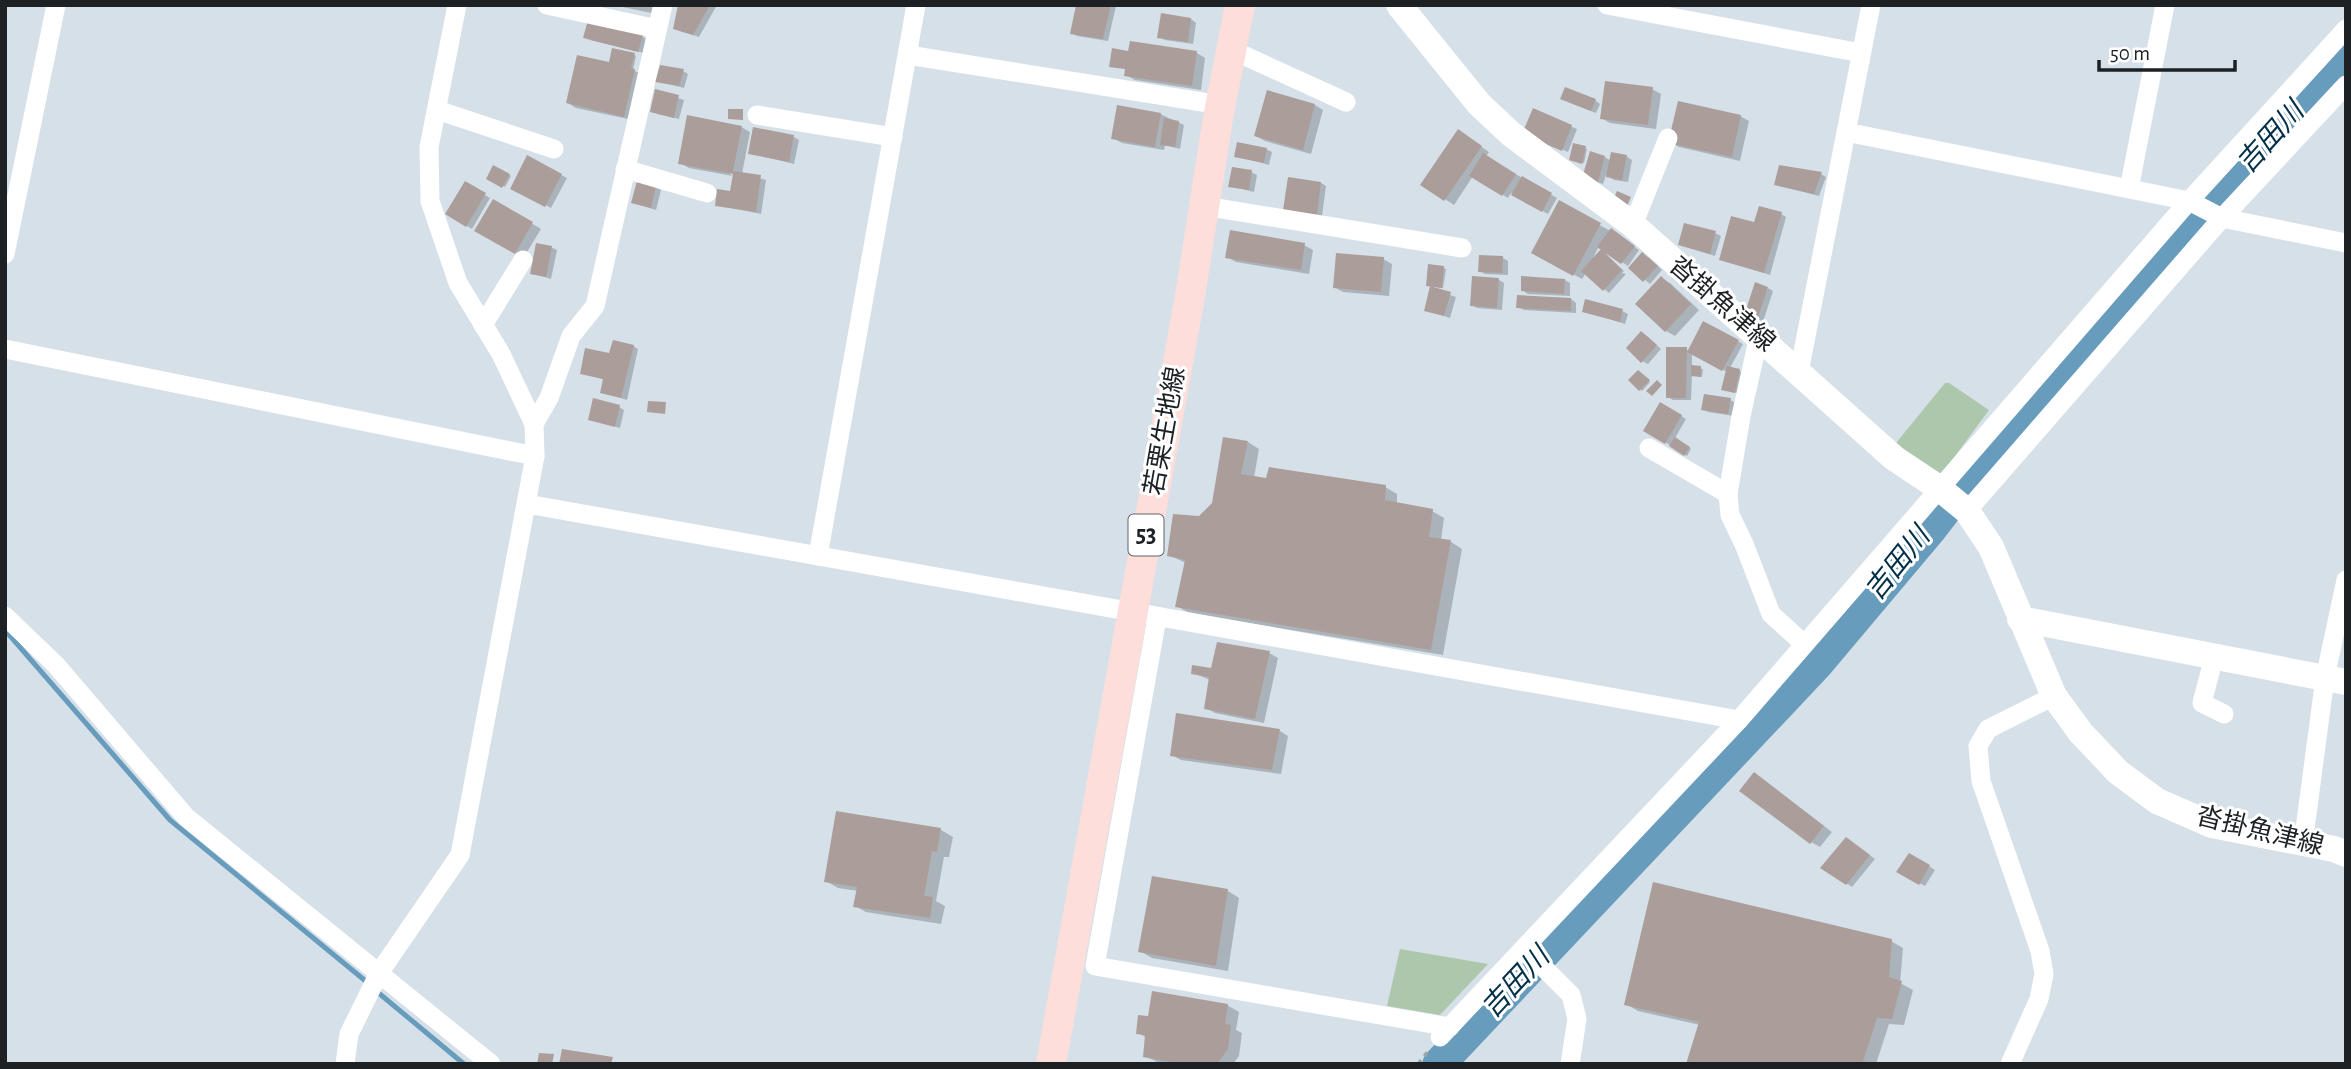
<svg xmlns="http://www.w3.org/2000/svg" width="2351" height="1069" font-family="'Alegreya Sans','Noto Sans JP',sans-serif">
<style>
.green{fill:#adc7ac}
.shadow{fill:#0003;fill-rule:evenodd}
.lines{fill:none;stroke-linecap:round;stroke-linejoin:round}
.stream{stroke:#689cbc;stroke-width:5}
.river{stroke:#689cbc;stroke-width:33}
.building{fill:#ab9e9a}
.path{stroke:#9ca4ab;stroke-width:3.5;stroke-dasharray:5 5;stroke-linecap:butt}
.street{stroke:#fff;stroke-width:19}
.secondary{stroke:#fff;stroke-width:26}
.primary{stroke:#fddeda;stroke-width:30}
.labels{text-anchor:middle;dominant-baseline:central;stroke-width:6;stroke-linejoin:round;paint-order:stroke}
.shield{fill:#fff;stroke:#616466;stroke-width:2}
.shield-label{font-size:24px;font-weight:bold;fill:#1d2124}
.street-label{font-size:26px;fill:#1d2124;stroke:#fff}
.water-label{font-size:28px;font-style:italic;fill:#033047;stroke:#fff}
</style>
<rect width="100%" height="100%" fill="#d6e0e9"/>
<g class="green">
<path d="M1945 383H1949L1989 410 1941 475 1892 448Z"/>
<path d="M1400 949 1488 964 1440 1015 1387 1006Z"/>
</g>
<g class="shadow">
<path d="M613 5H653L651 13Z"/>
<path d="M679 5H717L699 37 680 31Z"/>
<path d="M1078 5 1116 6 1108 41 1077 36 1072 33Z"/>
<path d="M1163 15 1191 19 1196 23 1193 44 1165 40 1159 37Z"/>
<path d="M642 36 647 40 644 53 590 40Z"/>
<path d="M1127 52 1197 53 1205 58 1201 90 1135 80 1126 75Z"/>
<path d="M634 55 636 56 633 70 643 75 633 120 576 108 568 103 614 65Z"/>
<path d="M683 71 688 74 684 88 657 81Z"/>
<path d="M1652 89 1661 94 1656 129 1610 123 1601 118Z"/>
<path d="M657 91 684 100 679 119 657 114Z"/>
<path d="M1268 92 1315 105 1323 110 1311 154 1265 141 1256 136Z"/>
<path d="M1595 100 1600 104 1596 113 1568 102Z"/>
<path d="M1534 111 1577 129 1568 152 1530 136Z"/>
<path d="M1160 114 1184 125 1180 149 1165 145 1164 150 1122 143 1113 138Z"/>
<path d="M1740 116 1749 121 1740 161 1679 147 1670 142Z"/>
<path d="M741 127 750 132 742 174 766 180 761 214 732 208 730 193 735 173 725 170 733 176 689 168 680 163Z"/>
<path d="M794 137 799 140 794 164 750 153Z"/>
<path d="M1467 137 1489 152 1486 157 1557 198 1548 214 1511 193 1508 198 1473 176 1454 205 1423 185Z"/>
<path d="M1585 148 1587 149 1584 163 1573 160Z"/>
<path d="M1266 149 1272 152 1269 165 1236 156Z"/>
<path d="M1626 156 1632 160 1628 182 1614 180 1606 175 1603 184 1590 180 1605 157 1611 161Z"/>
<path d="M528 158 567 178 551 208 513 188Z"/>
<path d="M494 167 511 176 505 187 488 178Z"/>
<path d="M1251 172 1257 175 1254 192 1230 186Z"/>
<path d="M1821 174 1826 177 1819 196 1776 185Z"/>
<path d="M465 183 490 198 472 229 447 214Z"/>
<path d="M1321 183 1326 186 1322 216 1290 212Z"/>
<path d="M656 187 661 190 656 210 633 203Z"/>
<path d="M494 201 541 229 524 257 477 230Z"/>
<path d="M1559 203 1616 234 1639 250 1628 266 1608 253 1607 255 1624 271 1622 273 1626 274 1609 293 1586 273 1582 279 1533 252ZM1599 246 1603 249 1593 258Z"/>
<path d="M1781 214 1786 217 1770 275 1721 259 1756 224Z"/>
<path d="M1715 233 1721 236 1715 256 1680 245Z"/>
<path d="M1304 245 1313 250 1309 274 1236 262 1227 257Z"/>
<path d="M551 247 557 250 551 279 532 273Z"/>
<path d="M1648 257 1662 270 1650 284 1630 268Z"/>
<path d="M1503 258 1508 261V275L1485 274 1480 271Z"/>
<path d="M1383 259 1392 264 1389 296 1343 292 1334 287Z"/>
<path d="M1444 268 1446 269 1443 288 1430 286Z"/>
<path d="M1661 278 1670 283 1699 310 1675 336 1666 331 1637 304Z"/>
<path d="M1499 280 1504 283 1502 310 1477 308 1472 305Z"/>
<path d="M1565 280 1570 283V296L1528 294 1522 290Z"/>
<path d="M1768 288 1773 291 1762 325 1751 321Z"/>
<path d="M1432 289 1456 297 1450 318 1426 310Z"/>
<path d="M1571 299 1576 303V313L1524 310 1518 307Z"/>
<path d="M1584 311H1622L1628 314 1625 324Z"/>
<path d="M1704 323 1743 344 1730 368 1742 372 1737 393 1725 390 1727 372 1692 353V367L1703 369 1702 377 1692 375 1691 400H1673L1668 397 1686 349 1689 351Z"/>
<path d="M1647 336 1661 349 1648 364 1642 361Z"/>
<path d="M633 346 638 349 627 400 602 392 605 380 582 373 611 355Z"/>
<path d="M1640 373 1650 382 1642 391 1630 380Z"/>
<path d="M1730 400 1736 403 1734 416 1708 412 1703 409Z"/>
<path d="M1661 404 1686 419 1675 438 1691 449 1687 456 1646 430Z"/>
<path d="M619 407 624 410 620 428 590 419Z"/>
<path d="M1248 442 1259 449 1254 478 1385 487 1397 494V504L1432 511 1444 518 1441 540 1451 542 1462 549 1443 655 1189 613 1177 606 1186 563 1169 555 1200 517 1214 504Z"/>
<path d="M1269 653 1278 658 1264 723 1215 713 1206 708 1210 680 1193 673 1213 670Z"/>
<path d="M1178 715 1280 731 1288 736 1281 774 1181 760 1172 755Z"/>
<path d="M1763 780 1832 832 1820 847 1811 842Z"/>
<path d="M838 813 941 830 953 837 949 857H944L936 901 945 906 941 924 866 912 855 906 858 891 838 888 826 881Z"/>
<path d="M1852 842 1875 859 1852 887 1823 868Z"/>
<path d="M1910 855 1935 870 1925 886 1898 872Z"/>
<path d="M1228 891 1239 898 1228 971 1152 958 1140 951Z"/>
<path d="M1891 941 1903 948 1900 983 1913 990 1904 1025 1889 1024 1876 1064H1688L1700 1025 1638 1011 1626 1004Z"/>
<path d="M1227 1005 1239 1012 1236 1030 1242 1033 1239 1056 1233 1064H1161L1145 1056 1147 1038 1138 1033 1150 1018Z"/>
</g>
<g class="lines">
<g class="stream">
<path d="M5 630 170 820 368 983"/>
<path d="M375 990 464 1064"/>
</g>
<path class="river" d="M1439 1064 1815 666 1932 527 2032 398 2346 55"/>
</g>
<g class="building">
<path d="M678 5H710L693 35 673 29Z"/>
<path d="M1076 5H1111L1103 39 1070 34Z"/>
<path d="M1161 13 1191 18 1188 42 1157 38Z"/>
<path d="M588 20 643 35 638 52 583 38Z"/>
<path d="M1130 41 1197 51 1192 86 1124 76 1125 69 1109 67 1112 48 1128 51Z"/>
<path d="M612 48 635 53 631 68 635 69 624 117 566 103 577 55 609 62Z"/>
<path d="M660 65 684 69 679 86 655 82Z"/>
<path d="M1605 81 1653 87 1648 125 1600 119Z"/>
<path d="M1565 87 1596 99 1591 111 1560 99Z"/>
<path d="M655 89 679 95 674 118 650 112Z"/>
<path d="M1267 90 1315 104 1303 150 1254 136Z"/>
<path d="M1678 101 1741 115 1732 157 1668 143Z"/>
<path d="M1117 105 1161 113 1155 147 1111 139Z"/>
<path d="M1533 108 1572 125 1562 151 1522 134Z"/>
<path d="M728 109H743V120L728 119Z"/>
<path d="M687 115 742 126 733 171 761 175 756 212 715 206 717 189 730 191 733 174 678 164Z"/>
<path d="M1164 118 1179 121 1175 147 1160 145Z"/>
<path d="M753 127 794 135 789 162 748 154Z"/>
<path d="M1458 129 1482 146 1444 201 1420 185Z"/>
<path d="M1237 142 1267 148 1264 163 1234 157Z"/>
<path d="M1573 143 1586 146 1582 164 1569 160Z"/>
<path d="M1590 151 1605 156 1598 182 1582 178Z"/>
<path d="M1611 152 1627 155 1622 180 1606 177Z"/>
<path d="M1483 153 1516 174 1502 196 1469 176Z"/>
<path d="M527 155 562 174 545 207 510 189Z"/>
<path d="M493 165 510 174 502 188 486 179Z"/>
<path d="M1779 165 1822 172 1814 194 1774 185Z"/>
<path d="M1232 167 1252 170 1249 190 1228 187Z"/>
<path d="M1522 176 1552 193 1542 212 1511 195Z"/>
<path d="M1288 177 1321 182 1317 215 1283 210Z"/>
<path d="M465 181 486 193 466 227 445 214Z"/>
<path d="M637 181 656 186 651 208 631 203Z"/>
<path d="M1617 191 1631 197 1626 209 1612 202Z"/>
<path d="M493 199 533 222 515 254 474 231Z"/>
<path d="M1559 200 1601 223 1573 276 1531 253Z"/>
<path d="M1759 206 1782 212 1764 273 1719 260 1731 216 1754 222Z"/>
<path d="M1684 223 1716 231 1710 254 1678 245Z"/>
<path d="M1611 228 1635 246 1621 264 1597 247Z"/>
<path d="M1230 230 1305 243 1301 270 1225 258Z"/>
<path d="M536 243 552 246 546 277 530 274Z"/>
<path d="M1601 249 1622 270 1603 291 1581 271Z"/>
<path d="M1642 252 1658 266 1643 282 1628 268Z"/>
<path d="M1336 253 1384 257 1381 292 1333 288Z"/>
<path d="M1479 255 1503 256 1502 273 1478 272Z"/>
<path d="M1428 264 1444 266 1442 288 1426 286Z"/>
<path d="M1472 276 1499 278 1497 308 1470 306Z"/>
<path d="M1521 276 1565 279 1564 294 1521 291Z"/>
<path d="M1661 276 1691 304 1665 332 1635 304Z"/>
<path d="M1755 282 1768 287 1756 323 1743 319Z"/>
<path d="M1430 286 1451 292 1444 316 1424 311Z"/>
<path d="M1517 295 1571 298V311L1516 308Z"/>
<path d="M1585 299 1623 309 1620 322 1582 312Z"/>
<path d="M1703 321 1739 340 1722 371 1687 352Z"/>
<path d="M1641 331 1657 345 1641 363 1626 348Z"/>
<path d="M613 340 634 345 621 398 600 393 603 379 580 374 585 348 609 353Z"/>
<path d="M1666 347H1687L1686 398H1666Z"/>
<path d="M1691 365 1701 366V377L1691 376Z"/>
<path d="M1727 366 1740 369 1735 393 1721 390Z"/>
<path d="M1638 370 1650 380 1639 391 1628 380Z"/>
<path d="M1657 380 1662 385 1652 396 1646 391Z"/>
<path d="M1704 394 1731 398 1728 414 1701 410Z"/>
<path d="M593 398 620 405 615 427 588 420Z"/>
<path d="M648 401 666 402 665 414 647 412Z"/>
<path d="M1660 402 1682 415 1665 444 1643 431Z"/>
<path d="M1223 437 1248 441 1241 474 1266 478 1269 467 1386 485 1385 500 1433 509 1429 537 1451 540 1431 650 1175 607 1185 560 1167 556 1173 514 1199 516 1212 503Z"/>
<path d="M1675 437 1690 447 1684 456 1669 446Z"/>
<path d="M1217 642 1270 651 1255 719 1204 709 1209 677 1191 674 1192 665 1211 668Z"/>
<path d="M1176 713 1280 729 1272 770 1170 756Z"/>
<path d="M1754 772 1824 826 1810 844 1739 791Z"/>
<path d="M836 811 941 828 937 852 932 851 924 896 933 897 930 918 853 907 857 887 824 882Z"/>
<path d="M1846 837 1870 855 1846 885 1820 868Z"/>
<path d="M1909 853 1930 865 1919 885 1896 872Z"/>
<path d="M1152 876 1228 889 1216 966 1138 952Z"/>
<path d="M1653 882 1892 939 1889 977 1902 981 1892 1019 1877 1018 1863 1061 1872 1064H1686L1699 1022 1624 1005Z"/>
<path d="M1152 991 1228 1004 1225 1024 1231 1025 1228 1049 1217 1064H1183L1143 1057 1145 1035 1136 1034 1138 1015 1148 1016Z"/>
<path d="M562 1049 613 1057 611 1064H559Z"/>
<path d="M539 1053 554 1054 552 1064H537Z"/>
</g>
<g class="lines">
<path class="path" d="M1418 1064 1430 1049"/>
<g class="street">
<path d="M547 5 657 29"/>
<path d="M1607 5 1861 53"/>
<path d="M1232 50 1346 102"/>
<path d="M908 55 1221 105"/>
<path d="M437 110 554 149"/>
<path d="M757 115 893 137"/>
<path d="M1846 132 2189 201 2222 218 2346 243"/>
<path d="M625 169 707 193"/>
<path d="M2129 189 2165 5"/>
<path d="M1204 206 1462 248"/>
<path d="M1633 225 1668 138"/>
<path d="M5 254 56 5"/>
<path d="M483 325 523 260"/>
<path d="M1759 336 1741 416 1728 494 1730 515 1744 544 1771 614 1804 644"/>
<path d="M5 349 535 456"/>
<path d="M1799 372 1871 5"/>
<path d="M534 424 549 398 571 336 595 306 663 5"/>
<path d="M1649 448 1728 494"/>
<path d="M527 504 1739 720"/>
<path d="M1967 511 2222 218 2346 85"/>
<path d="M818 556 916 5"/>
<path d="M5 616 56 665 186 817 491 1064"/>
<path d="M1157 618 1095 966 1450 1027"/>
<path d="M2214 657 2202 703 2224 714"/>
<path d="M2303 844 2325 678 2346 580"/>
<path d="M1524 948 1571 995 1577 1019 1570 1064"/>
<path d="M1440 1037 1739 720 2189 201 2346 29"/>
<path d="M345 1064 349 1034 379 973 460 855 535 456 534 424 501 354 458 283 430 201 429 147 457 5"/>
<path d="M2010 1064 2039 999 2044 974 2040 951 1981 781 1978 746 1988 729 2054 696"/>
</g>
<g class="secondary">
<path d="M1399 5 1479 104 1511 134 1633 225 1894 458 1939 488 1967 511 1991 547 2054 696 2081 733 2118 772 2157 801 2212 825 2334 849 2346 854"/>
<path d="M2020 619 2346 682"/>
</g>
<path class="primary" d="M1051 1064 1190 296 1218 118 1240 5"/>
</g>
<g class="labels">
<rect class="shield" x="1128.5" y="514.5" width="35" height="41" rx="5"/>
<g class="shield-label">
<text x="1146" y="535">53</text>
</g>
<g class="street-label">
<text transform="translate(1722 304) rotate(41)">沓掛魚津線</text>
<text transform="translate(1165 431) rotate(-80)">若栗生地線</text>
<text transform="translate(2260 831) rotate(14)">沓掛魚津線</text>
</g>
<g class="water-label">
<text transform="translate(2271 138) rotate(-48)">吉田川</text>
<text transform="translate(1898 564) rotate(-51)">吉田川</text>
<text transform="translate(1516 983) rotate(-47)">吉田川</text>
</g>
</g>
<rect width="2351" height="1069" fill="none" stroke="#1d2124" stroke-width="14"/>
<path d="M2099 60v10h136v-10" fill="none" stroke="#1d2124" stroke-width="3.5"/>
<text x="2110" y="60" font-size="21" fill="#1d2124" stroke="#ffffff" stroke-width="5" paint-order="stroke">50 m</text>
</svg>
